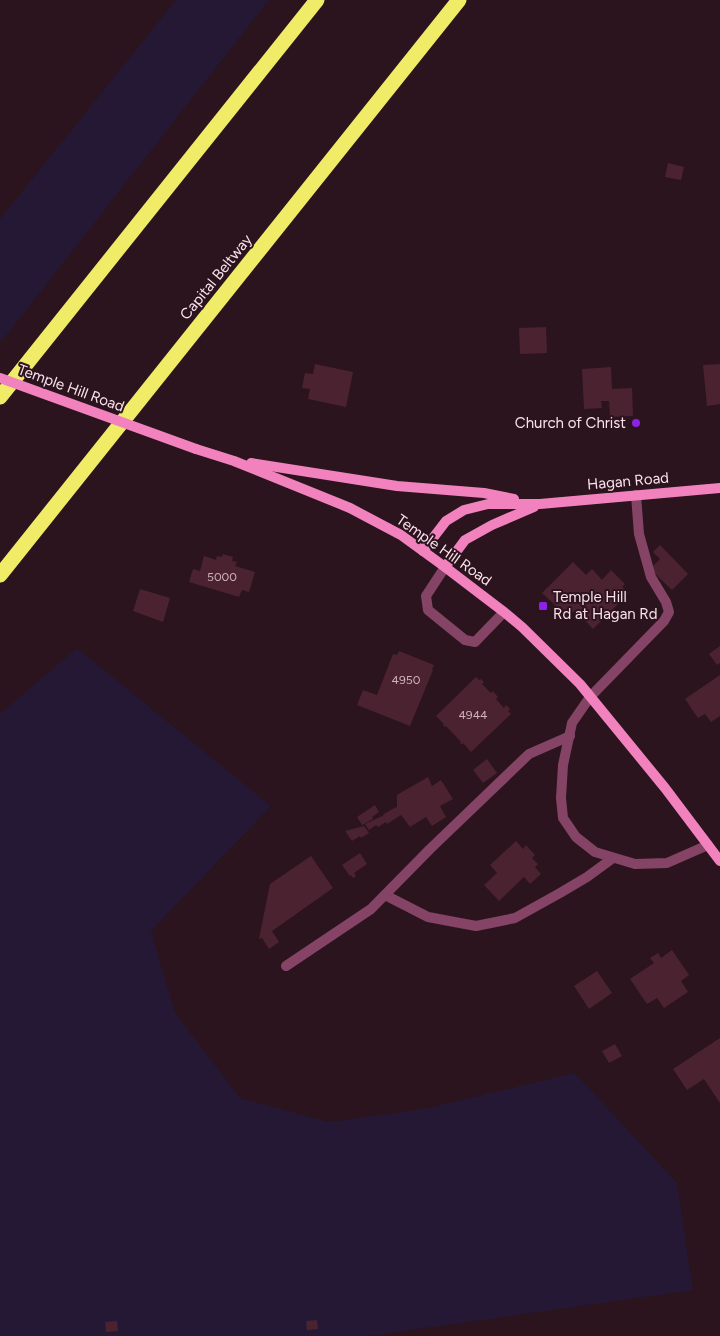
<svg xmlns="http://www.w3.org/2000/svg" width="720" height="1336" font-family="Figtree,sans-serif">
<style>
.green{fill:#241834}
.building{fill:#4a2230}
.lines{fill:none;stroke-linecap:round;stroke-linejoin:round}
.lane{stroke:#854465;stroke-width:10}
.secondary{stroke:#f282bd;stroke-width:10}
.highway{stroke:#f0ec68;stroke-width:15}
.secondary-bridge{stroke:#f282bd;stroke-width:10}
.poi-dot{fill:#8e21e8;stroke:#2b141d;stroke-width:2}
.labels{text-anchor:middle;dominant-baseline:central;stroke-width:4;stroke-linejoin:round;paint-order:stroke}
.number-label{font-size:12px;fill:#d0b1be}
.street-label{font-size:15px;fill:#fce1ed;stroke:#2b141d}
.poi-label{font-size:15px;fill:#fce1ed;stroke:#2b141d;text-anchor:end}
</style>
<rect width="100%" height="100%" fill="#2b141d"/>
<g class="green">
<path d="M176 0H269L2 341 0 340V219Z"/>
<path d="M77 648 271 806 151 931 175 1013 240 1098 329 1122 424 1109 575 1073 677 1183 693 1290 369 1336H0V714Z"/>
</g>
<g class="building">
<path d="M668 163 684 167 681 180 665 177Z"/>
<path d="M546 327 547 353 520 354 519 328Z"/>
<path d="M315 364 353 372 346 407 308 399 310 389 302 388 305 373 313 374Z"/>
<path d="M720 364V404L707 406 703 365Z"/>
<path d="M611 367 612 389 632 388 633 416 610 417 609 401H601L602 408 584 409 582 369Z"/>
<path d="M660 545 688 574 672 590 650 569 660 559 653 552Z"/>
<path d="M223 554 233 557 232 561 237 562 235 566 255 572 249 592 242 590 239 597 189 582 193 569 200 571 204 556 216 560 217 556 222 557Z"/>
<path d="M573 562 586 575 592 569 602 580 611 570 625 584 622 587 629 593 593 629 575 610 568 617 542 593Z"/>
<path d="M140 589 170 598 163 622 133 611Z"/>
<path d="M720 646V663L717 665 709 654Z"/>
<path d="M399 651 434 665 432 670H433L410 726 357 705 363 690 377 695 393 654 397 655Z"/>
<path d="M720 675V716L711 722 705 714 698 718 685 699Z"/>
<path d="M476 677 479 680 481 679 484 682 482 684 491 693 493 691 498 697 496 699 504 708 506 705 510 709 508 711 511 714 471 752 463 743 462 745 460 743 461 742 446 726 445 727 443 725 444 724 436 716Z"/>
<path d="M487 759 497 773 483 783 473 770Z"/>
<path d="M428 777 432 786 441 780 453 799 440 806 446 817 432 826 426 817 410 827 401 815 387 824 386 822 378 827 376 825 369 830 365 824 382 816V817L384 814 396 807 397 808V795Z"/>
<path d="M375 805 379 812 372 817 373 819 362 825 357 817Z"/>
<path d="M364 826 369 833 361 838 360 836 352 841 345 831Z"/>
<path d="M516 841 523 849 526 845 535 855 532 858 538 864 535 867 541 874 530 884 524 877 499 901 484 885 497 873 490 865Z"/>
<path d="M360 853 367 864 354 873 356 876 353 878 351 875 350 876 342 865Z"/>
<path d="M311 856 333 888 272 931 279 942 269 949 262 938 259 939 270 884Z"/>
<path d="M672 950 689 975 681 981 688 992 664 1008 657 998 647 1004 630 979 654 963 650 958 658 953 661 958Z"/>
<path d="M597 971 612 993 589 1009 574 986Z"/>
<path d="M720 1038V1103L704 1079 687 1090 673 1069Z"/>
<path d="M615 1044 622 1056 609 1063 602 1051Z"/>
<path d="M317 1320 318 1329 307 1330 306 1321Z"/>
<path d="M117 1321 118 1331 106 1332 105 1322Z"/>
</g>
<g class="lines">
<g class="lane">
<path d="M636 495 639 534 651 577 666 602 669 612 664 621 590 697 572 723 563 765 561 798 563 818 576 837 595 852 635 864 667 863 708 845"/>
<path d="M445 567 426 596 428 610 465 640 475 642 504 612"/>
<path d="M385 895 428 917 476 926 515 918 560 893 587 877 613 858"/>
<path d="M286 966 371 909 430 849 529 754 570 736"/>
</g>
<g class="secondary">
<path d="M196 449 234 461 350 508 401 535 445 567 504 612 522 627 580 684 665 788 720 861"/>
<path d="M251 463 397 486 484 493 514 499"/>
<path d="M423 551 446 521 464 510 488 504H540L720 488"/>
<path d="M445 567 465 540 492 525 534 507"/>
</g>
<g class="highway">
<path d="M0 397 317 0"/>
<path d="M0 575 459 0"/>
</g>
<path class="secondary-bridge" d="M0 378 196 449"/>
</g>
<g class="poi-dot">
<circle cx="636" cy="423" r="5"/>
<rect x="538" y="601" width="10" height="10" rx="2.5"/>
</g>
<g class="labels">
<g class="number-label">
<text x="222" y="577">5000</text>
<text x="406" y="680">4950</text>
<text x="473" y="715">4944</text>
</g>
<g class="street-label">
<text transform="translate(216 277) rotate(-51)">Capital Beltway</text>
<text transform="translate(71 388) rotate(20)">Temple Hill Road</text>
<text transform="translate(628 481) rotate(-5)">Hagan Road</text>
<text transform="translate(444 550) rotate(35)">Temple Hill Road</text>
</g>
<g class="poi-label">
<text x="626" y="423">Church of Christ</text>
<text x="553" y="597" text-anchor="start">Temple Hill<tspan x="553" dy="17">Rd at Hagan Rd</tspan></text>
</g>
</g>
</svg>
